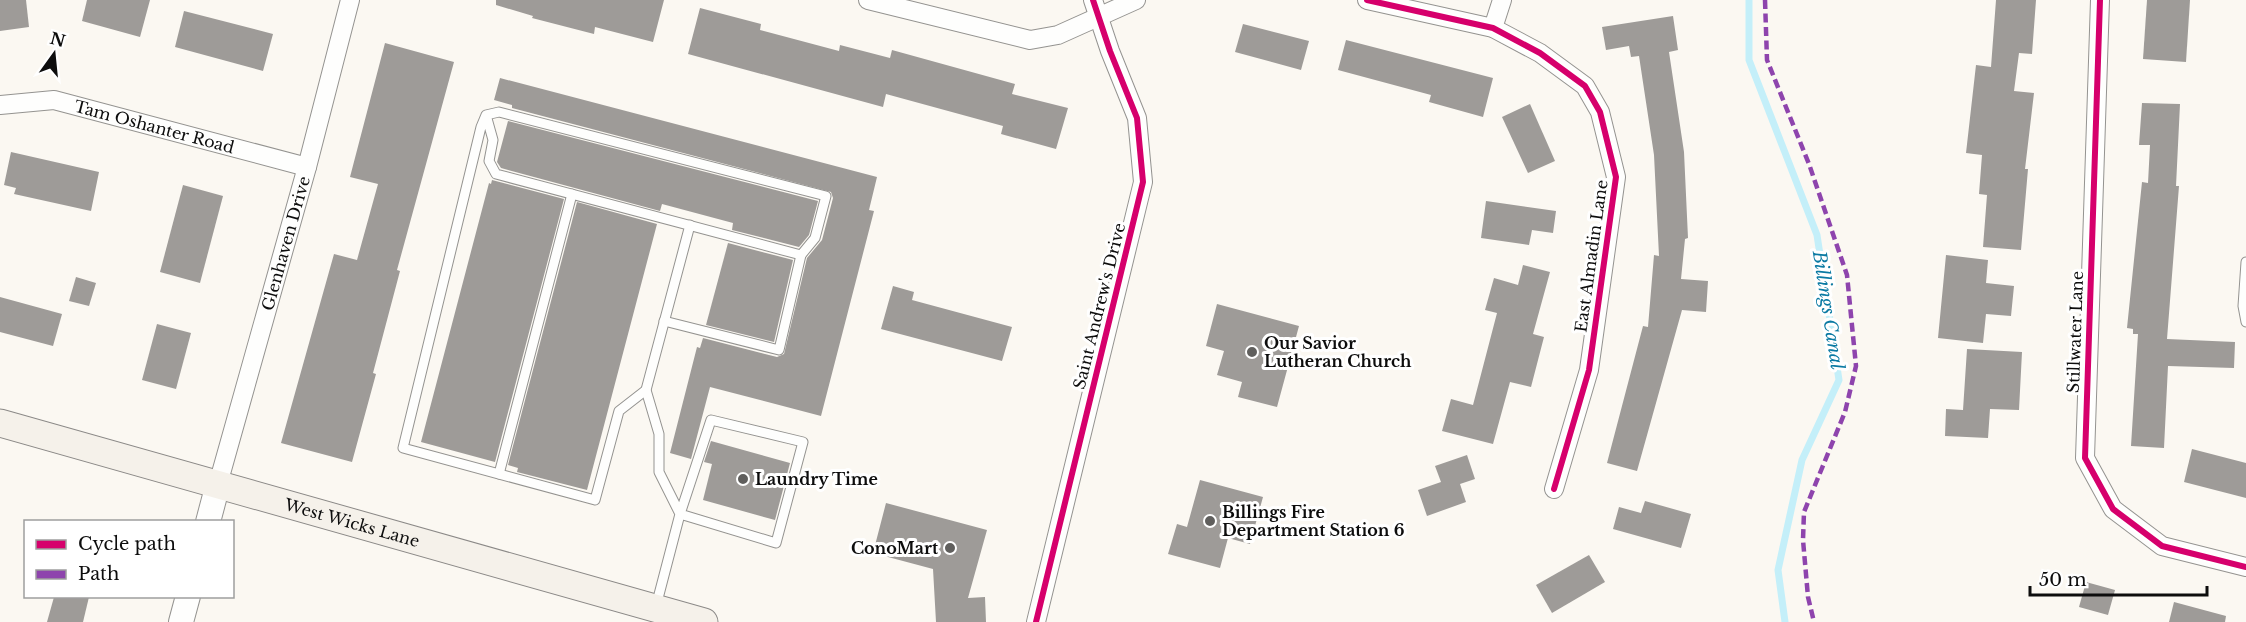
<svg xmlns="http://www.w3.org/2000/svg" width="2246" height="622" font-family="'Libre Baskerville',serif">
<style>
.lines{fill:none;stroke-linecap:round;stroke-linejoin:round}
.stream{stroke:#c4eff9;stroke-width:7}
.building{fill:#9e9b98}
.service-casing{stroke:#949390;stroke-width:11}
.minor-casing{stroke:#949390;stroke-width:20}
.tertiary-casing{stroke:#949390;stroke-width:26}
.secondary-casing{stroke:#8b8987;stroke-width:29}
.service{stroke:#fefefd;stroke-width:9}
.minor{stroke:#fefefd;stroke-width:18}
.tertiary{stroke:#fefefd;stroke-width:24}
.secondary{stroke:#f5f1ea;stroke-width:27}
.quiet{stroke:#8e44ad;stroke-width:4.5;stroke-dasharray:9 4.5;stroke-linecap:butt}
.cycleway-casing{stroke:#fff;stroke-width:10}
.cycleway{stroke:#d6006c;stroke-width:6}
.poi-dot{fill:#605f5d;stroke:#fff;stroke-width:2}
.labels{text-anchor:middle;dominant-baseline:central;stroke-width:6;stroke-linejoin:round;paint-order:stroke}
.street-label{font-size:16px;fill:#0d0d0d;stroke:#fff}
.poi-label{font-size:16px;font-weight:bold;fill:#0d0d0d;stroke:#fff;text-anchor:start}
.water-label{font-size:18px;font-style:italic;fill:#0b7aa3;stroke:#fff}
</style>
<rect width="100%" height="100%" fill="#fbf8f2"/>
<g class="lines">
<path class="stream" d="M1749 0V60L1817 235 1839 380 1802 460 1778 570 1785 622"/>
</g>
<g class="building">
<path d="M0 0H26L29 27 0 31Z"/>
<path d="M87 0H150L140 37 82 21Z"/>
<path d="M496 0H664L653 42 595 27 594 34 532 18 533 16 496 5Z"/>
<path d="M1996 0H2036L2032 54 2019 53 2014 91 2034 93 2025 169H2028L2021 250 1983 247 1987 195 1979 194 1982 155 1966 153 1976 65 1991 67Z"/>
<path d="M2147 0H2190L2186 62 2143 59Z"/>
<path d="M700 8 761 24 760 30 839 51 840 45 890 58 892 50 1015 84 1012 94 1068 108 1056 149 1001 134 1003 126 886 94 883 107 688 54Z"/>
<path d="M184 11 273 34 263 71 175 47Z"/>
<path d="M1673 16 1678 50 1669 52 1684 152 1688 238 1685 239 1681 279 1708 281 1706 312 1682 310 1637 471 1607 463 1643 326 1648 327 1654 255 1659 256 1654 155 1639 56 1631 57 1629 46 1606 50 1602 27Z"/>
<path d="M1243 24 1309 41 1301 70 1235 52Z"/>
<path d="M1346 40 1493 78 1483 117 1429 102 1431 95 1338 70Z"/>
<path d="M385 43 454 62 397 270 400 271 373 373 376 374 352 462 281 443 334 254 357 260 378 184 350 177Z"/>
<path d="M500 78 877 177 869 210 874 211 821 416 710 387 691 459 670 453 697 347 700 348 703 338 777 357 784 354 807 258 822 240 833 198 831 192 512 108V105L494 100Z"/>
<path d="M2142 103 2180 104 2176 186H2179L2167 339 2235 342 2234 368 2168 366 2164 448 2131 446 2138 334H2133V329L2127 328 2142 182 2148 183 2150 145H2139Z"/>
<path d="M1530 104 1555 161 1528 173 1502 117Z"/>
<path d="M508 121 818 201 809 235 799 247 732 230 733 223 662 204 660 211 501 168 497 162Z"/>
<path d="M11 152 99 172 91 211 14 194 16 188 4 185Z"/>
<path d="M492 180 564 199 495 462 421 442 489 183 491 184Z"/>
<path d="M183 185 223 196 200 283 160 272Z"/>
<path d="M1486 201 1556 211 1553 233 1532 230 1529 245 1481 238Z"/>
<path d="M577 202 657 224 587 490 517 472 518 468 508 465Z"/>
<path d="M728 243 793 260 774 342 706 325Z"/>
<path d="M1946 255 1988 260 1986 283 2014 286 2011 316 1986 314 1983 343 1938 338Z"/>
<path d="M1523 265 1550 272 1533 334 1544 337 1531 387 1510 382 1493 444 1442 431 1451 399 1473 405 1497 313 1485 310 1494 278 1518 285Z"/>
<path d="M76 277 96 283 89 306 69 301Z"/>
<path d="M893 286 914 292 912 300 1012 327 1002 361 881 329Z"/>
<path d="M0 297 62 314 53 346 0 332Z"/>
<path d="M1217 304 1299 326 1277 407 1238 397 1242 382 1217 375 1224 351 1206 346Z"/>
<path d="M157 324 191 333 176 389 142 380Z"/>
<path d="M1967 349 2022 352 2019 410 1990 409 1988 438 1945 436 1946 409 1963 410Z"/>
<path d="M711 441 790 463 775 520 703 500 712 464 704 462Z"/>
<path d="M2192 449 2246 463V498L2184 482Z"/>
<path d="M1467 455 1475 479 1460 484 1466 502 1427 516 1418 490 1441 482 1435 466Z"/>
<path d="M1200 480 1263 497 1250 544 1228 538 1220 568 1168 554 1177 524 1187 527Z"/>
<path d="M1645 501 1691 514 1681 548 1613 529 1619 507 1641 513Z"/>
<path d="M886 503 987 530 968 598 985 597 986 622H936L933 569 873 553Z"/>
<path d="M1589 555 1605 582 1552 613 1536 585Z"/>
<path d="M2086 582 2115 590 2108 615 2079 607Z"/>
<path d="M54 597H89L83 622H47Z"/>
<path d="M2174 602 2226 616 2225 622H2169Z"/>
</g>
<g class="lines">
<g class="service-casing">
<g id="service">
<path d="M486 115 493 140 489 161 496 174 801 255 815 238 826 196 499 112 486 115 481 127 403 448 595 500 619 411 646 390"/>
<path d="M2246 262 2243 306 2246 322"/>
<path d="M664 321 779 350 801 255"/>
<path d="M499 474 572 194"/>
<path d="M656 606 680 514 711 420 803 442 776 543 680 514 659 472V434L646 390 690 225"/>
</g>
</g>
<g class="minor-casing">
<g id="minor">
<path d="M868 0 1030 40 1058 35 1136 0"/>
<path d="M1367 0 1493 28 1540 53 1585 86 1600 112 1616 177 1589 370 1554 489"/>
<path d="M2100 0 2085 458 2113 509 2162 546 2246 567"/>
<path d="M1493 28 1502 0"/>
<path id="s1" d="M0 105 54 100 307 167"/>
<path id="s2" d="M218 484 307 167 350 0"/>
<path d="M1036 622 1143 182 1137 118 1110 51 1093 0"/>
</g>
</g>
<g class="tertiary-casing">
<g id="tertiary">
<path d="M208 522 218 484"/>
<path d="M181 622 188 596"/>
</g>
</g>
<g class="secondary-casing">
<g id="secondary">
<path id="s3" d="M0 423 704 622"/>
</g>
</g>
<use href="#service" class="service"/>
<use href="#minor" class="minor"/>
<use href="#tertiary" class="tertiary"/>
<use href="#secondary" class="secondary"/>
<path class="quiet" d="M1765 0 1767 60 1809 164 1847 275 1856 366 1845 412 1804 512 1803 540 1808 597 1814 622"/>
<g class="cycleway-casing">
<g id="cycleway">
<path d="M1367 0 1493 28 1540 53 1585 86 1600 112 1616 177 1589 370 1554 489"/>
<path d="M2100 0 2085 458 2113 509 2162 546 2246 567"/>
<path d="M1036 622 1143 182 1137 118 1110 51 1093 0"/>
</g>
</g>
<use href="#cycleway" class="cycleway"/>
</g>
<g class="poi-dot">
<circle cx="1252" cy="352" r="6"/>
<circle cx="743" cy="479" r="6"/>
<circle cx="1210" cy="521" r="6"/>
<circle cx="950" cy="548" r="6"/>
</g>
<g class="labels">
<g class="street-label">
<text stroke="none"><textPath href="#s1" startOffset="158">Tam Oshanter Road</textPath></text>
<text stroke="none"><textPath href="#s2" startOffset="250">Glenhaven Drive</textPath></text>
<text transform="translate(1591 256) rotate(-82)">East Almadin Lane</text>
<text transform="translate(1099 306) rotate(-76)">Saint Andrew's Drive</text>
<text transform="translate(2075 332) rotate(-88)">Stillwater Lane</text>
<text stroke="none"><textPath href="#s3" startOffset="366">West Wicks Lane</textPath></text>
</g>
<g class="poi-label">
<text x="1264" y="343">Our Savior<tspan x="1264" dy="18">Lutheran Church</tspan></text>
<text x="755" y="479">Laundry Time</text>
<text x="1222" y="512">Billings Fire<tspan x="1222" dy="18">Department Station 6</tspan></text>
<text x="938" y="548" text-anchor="end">ConoMart</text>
</g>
<g class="water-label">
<text transform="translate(1828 310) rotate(81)">Billings Canal</text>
</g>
</g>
<rect x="24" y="520" width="210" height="78" fill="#ffffff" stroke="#9e9e9e" stroke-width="1.5"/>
<rect x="36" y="540" width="30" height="9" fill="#d6006c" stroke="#9e9e9e" stroke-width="1.5"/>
<text x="78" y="550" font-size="18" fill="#0d0d0d">Cycle path</text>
<rect x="36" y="570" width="30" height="9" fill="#8e44ad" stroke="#9e9e9e" stroke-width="1.5"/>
<text x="78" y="580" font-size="18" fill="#0d0d0d">Path</text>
<g transform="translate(54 54) rotate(15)" stroke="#ffffff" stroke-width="4.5" paint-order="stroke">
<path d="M0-4.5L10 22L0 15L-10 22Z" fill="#0d0d0d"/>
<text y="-9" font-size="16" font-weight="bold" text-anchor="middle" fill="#0d0d0d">N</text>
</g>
<path d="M2030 586v9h177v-9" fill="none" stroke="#0d0d0d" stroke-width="3"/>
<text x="2039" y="586" font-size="18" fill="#0d0d0d" stroke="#ffffff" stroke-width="4.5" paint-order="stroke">50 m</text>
</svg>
